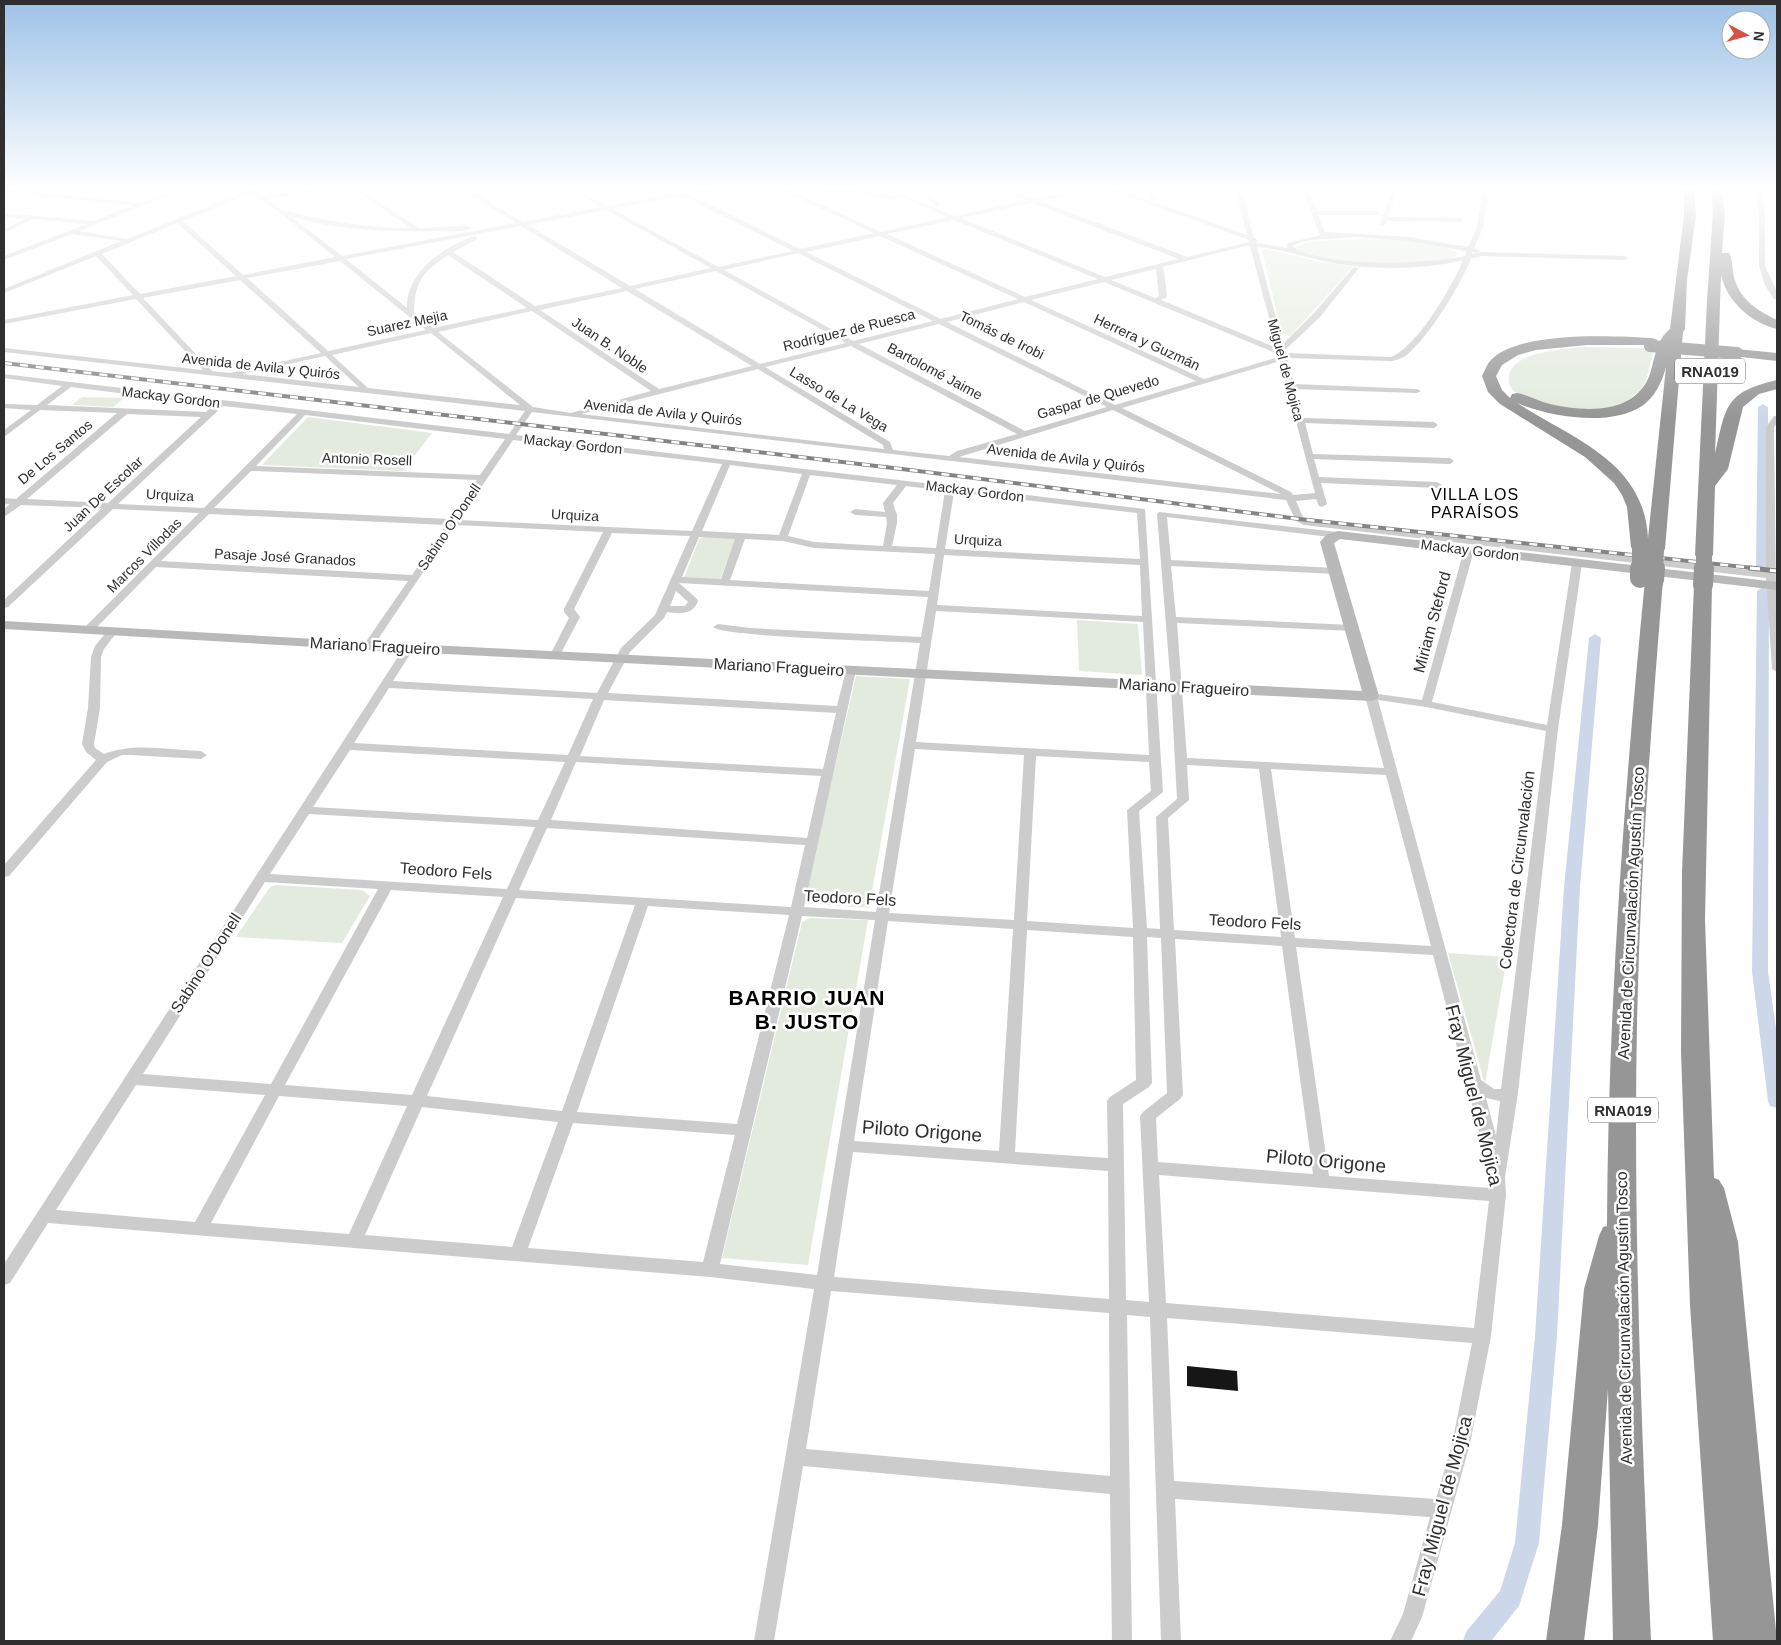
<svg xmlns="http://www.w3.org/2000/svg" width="1781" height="1645" font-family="Arial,sans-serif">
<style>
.green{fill:#e3ebde}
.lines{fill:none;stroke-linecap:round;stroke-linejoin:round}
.canal{fill:#ccd8e9;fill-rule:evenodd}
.building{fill:#161616}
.minor{fill:#ccc;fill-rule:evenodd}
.secondary{fill:#b9b9b9;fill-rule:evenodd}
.motorway{fill:#969696;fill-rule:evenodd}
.rail-far1-casing{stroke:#848484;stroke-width:4}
.rail-casing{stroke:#848484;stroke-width:5}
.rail-far1{stroke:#fff;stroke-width:2.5;stroke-dasharray:8;stroke-linecap:butt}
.rail{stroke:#fff;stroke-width:3;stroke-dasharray:10;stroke-linecap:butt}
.motorway-bridge-far2{stroke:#969696;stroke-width:12}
.motorway-bridge-far1{stroke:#969696;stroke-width:16}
.motorway-bridge{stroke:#969696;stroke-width:20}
.labels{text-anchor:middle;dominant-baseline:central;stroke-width:5;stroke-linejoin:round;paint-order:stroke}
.far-street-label{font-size:14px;fill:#2f2f2f;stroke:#fff}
.shield{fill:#fff;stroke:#6d6d6d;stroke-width:1}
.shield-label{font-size:15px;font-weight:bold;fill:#2f2f2f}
.far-quarter-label{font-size:16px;letter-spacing:1px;fill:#000;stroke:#fff}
.street-label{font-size:16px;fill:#2f2f2f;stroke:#fff}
.near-street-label{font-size:19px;fill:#2f2f2f;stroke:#fff}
.district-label{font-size:21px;font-weight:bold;letter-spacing:1px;fill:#000;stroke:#fff}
</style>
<rect width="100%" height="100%" fill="#fff"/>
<g class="green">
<path d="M1334 240C1363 239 1434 236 1457 253L1456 256 1450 259C1423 262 1310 269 1295 247L1308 242Z"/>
<path d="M1266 249 1316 261 1353 267 1290 336 1282 335 1262 250Z"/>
<path d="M1583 347 1654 348C1651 360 1648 382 1639 391 1614 418 1568 410 1537 401 1529 399 1519 396 1513 390 1509 386 1508 381 1509 376 1511 352 1564 349 1583 347Z"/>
<path d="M82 397 124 398 113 407 72 405Z"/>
<path d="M308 417 432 433 403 471 262 465Z"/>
<path d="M706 536 736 538 719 582 684 578 699 539Z"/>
<path d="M1077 620 1138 624 1142 675 1079 671Z"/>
<path d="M856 676 910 679 869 908 803 903Z"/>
<path d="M276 885 362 890 370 896 342 943 236 937 270 887Z"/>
<path d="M810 918 868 920 808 1265 722 1258 802 922Z"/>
<path d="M1448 953 1507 957 1485 1084Z"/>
</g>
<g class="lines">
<g class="canal">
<path d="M1763 404 1768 407V566L1762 570 1756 566 1758 407Z"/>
<path d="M1763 587 1769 591 1768 971 1777 1036V1108L1770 1106 1768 1101 1752 971 1757 591Z"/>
<path d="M1595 634 1601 638 1580 887 1557 1336 1539 1543 1519 1606 1491 1641H1463L1466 1632 1500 1591 1515 1543 1535 1336 1564 887 1589 638Z"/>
</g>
</g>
<path class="building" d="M1187 1366 1237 1371 1238 1391 1187 1386Z"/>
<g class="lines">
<g class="minor">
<path d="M180 188H187L79 231 127 239 254 188H261L255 191 262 196 326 188 323 190 267 199 286 212 289 211C329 222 369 228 411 228L352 188H358L419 228 468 226 471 228C464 233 450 231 441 231 390 232 339 231 290 216L342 256 516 223 459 188H465L523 222 601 207 567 188H574L607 206 677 193 669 188H676L684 192 706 188H759L756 190 704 192 689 194 800 249 874 233 783 191 780 188 849 189 896 197 894 200 849 193 790 190 881 232 948 217 880 188H887L955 216 1026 200 997 188C1010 188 1023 199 1035 198 1055 197 1074 188 1094 188L1093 189 1040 201 1187 257 1249 242V240L1104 188H1111L1149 201V188H1155L1156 199 1154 202 1247 235 1235 188H1241L1254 238 1258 240 1256 243 1287 248 1288 243 1321 235 1319 233 1302 188H1308L1317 211H1376L1379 213 1376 215H1318L1325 232 1409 237 1468 247 1476 230 1484 188H1490L1482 230 1474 248 1480 251 1477 253 1472 252V254L1482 252 1625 256 1628 258 1625 260 1482 256 1471 259C1459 287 1432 332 1409 353 1405 357 1398 360 1392 361L1287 358 1294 384 1417 389 1421 391 1417 393 1295 389 1303 418 1434 422 1438 425 1434 428 1305 423 1313 454 1450 458 1454 461 1450 464 1314 459 1319 477 1437 482 1442 485 1437 488 1321 483 1327 504 1322 507 1319 506 1316 499 1296 501 1303 517 1306 519 1766 572V427L1774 416H1777V423L1774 427 1777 672 1772 669 1766 578 1304 525 1296 521 1286 500 532 412 516 435 1145 509 1163 792 1139 811 1147 928 1160 929 1156 817 1177 799 1171 687 1157 514 1159 512 1338 532 1343 535 1338 538 1167 517 1171 560 1336 568 1341 571 1336 574 1171 566 1176 617 1352 625 1357 628 1352 631 1177 623 1187 758 1384 768 1365 696 1371 693 1422 700 1464 550 1469 547 1474 550 1432 702 1547 725 1572 563 1574 561H1580L1582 563 1558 729 1518 1093 1505 1177 1506 1195 1491 1336 1470 1444 1422 1617 1411 1641H1390L1403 1614 1430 1517 1175 1499 1181 1641H1161L1150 1317 1127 1315 1132 1641H1112L1110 1494 803 1466 774 1641H754L814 1289 710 1277 48 1223 10 1283 4 1285V1264L405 646 409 645 414 648 393 681 597 693 621 648 655 615 690 536 612 533 574 609 580 617 560 655 555 658 550 655 569 618 564 612V609L603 532 455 525 372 648 368 649 363 646 408 581 156 567 92 632H84L83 630 84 628 199 513 113 509 8 607 4 608V600L102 508 21 505 4 517V509L10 504H4V498L16 499 117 413 40 410 4 437V430L31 410 4 408V404L37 405 62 386 4 378V374L509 434 525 411 4 352V348L203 370 136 299 4 324V320L133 295 96 256 4 293V289L121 241 72 234 4 260V256L87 224 33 219 4 233V229L25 219 4 217V213L93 221 134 205 4 193V189L140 203ZM250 194 275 209 335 257 243 275 183 221ZM683 196 793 251 718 267 613 209ZM1032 203 1179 259 1105 277 961 218ZM606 210 711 268 630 286 528 225ZM954 220 1098 279 1025 297 887 234ZM177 223 236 276 140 294 102 254ZM521 226 622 288 535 306 453 252 477 239V237L475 236C444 246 406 272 407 308L346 259ZM880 236 1018 299 941 319 806 252ZM1355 237 1409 241 1466 251 1465 256C1430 264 1322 268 1293 247V245L1309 240ZM1246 246H1250L1277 348 1161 300 1167 297 1164 271 1162 267ZM1257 247C1283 249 1307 258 1333 263 1372 270 1424 270 1463 260 1452 287 1418 346 1391 357L1286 353 1285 350 1320 317 1359 268 1354 267 1314 313 1283 344ZM798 253 933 321 853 341 724 270ZM448 255 527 308 433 328 414 313C415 281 421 274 448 255ZM340 261 426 330 328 351 247 278ZM1156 269 1159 296 1155 298 1111 280ZM716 271 846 343 760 364 635 289ZM240 280 321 353 230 373 212 371 143 298ZM1104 282 1278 354 1279 357 1204 379 1031 300ZM627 291 752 366 659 389 540 310ZM1024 302 1196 381 1115 405 947 322ZM532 311 651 391 571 413 533 407 438 332ZM939 324 1107 407 1025 431 859 344ZM431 333 520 405 368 388 332 355ZM851 346 1017 434 957 451 949 456 893 450 890 442 765 367ZM325 356 359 387 242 374ZM1280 361 1315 493 1293 495 1291 492 1122 408ZM758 369 883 445 884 449 581 414ZM71 387 214 405 206 412 47 405ZM223 406 297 414 204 508 118 504ZM1113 410 1281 494 959 457ZM127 414 201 417 108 503 27 499ZM305 415 505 439 480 475 256 466ZM513 440 722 464 692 531 459 520ZM730 465 802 474 779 535 702 531ZM251 471 477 480 450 519 214 508ZM810 475 897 485 883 503 885 512 855 509 850 512 855 515 886 517 887 523 883 546 814 542 788 536ZM906 486 945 491 936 548 892 546 897 523V515L893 503ZM954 492 1137 513 1140 559 945 549ZM209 514 446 525 412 575 161 561ZM699 537 735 539 721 579 682 577ZM745 539 783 541 814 548 935 554 929 591 730 580ZM944 555 1140 565 1142 616 937 605ZM679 583 928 597 921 637 750 628 718 624 713 627C723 637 893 641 920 643L876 912 804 907 856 670 855 668H847L846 670 837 706 608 693 630 652 664 618 667 612C680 614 693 615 698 601L697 599ZM676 591 688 602 685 606H670ZM936 611 1143 622 1149 755 916 742ZM389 688 593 699 568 755 354 743ZM604 700 836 713 823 769 580 756ZM1378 700 1426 707 1546 731 1501 1089H1494L1481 1080ZM915 749 1024 755 1014 920 889 913ZM350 750 565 762 538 820 313 807ZM1036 756 1149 762 1151 791 1127 810 1133 928 1027 921ZM576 762 821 776 807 838 551 820ZM1187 765 1259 769 1281 937 1174 930 1168 818 1189 800ZM1271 769 1386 775 1431 946 1295 938ZM309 814 535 827 507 889 270 874ZM547 828 805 845 791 907 519 890ZM265 882 378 889 271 1084 143 1074ZM391 890 503 897 412 1095 285 1085ZM516 898 635 905 562 1111 427 1096ZM648 906 789 915 737 1124 577 1112ZM802 916 875 920 817 1275 720 1264ZM888 921 1013 929 999 1151 854 1141ZM1027 930 1133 937 1136 1080 1110 1097 1107 1101 1108 1158 1015 1152ZM1147 937 1161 938 1167 1093 1143 1112 1140 1116 1149 1302 1126 1300 1123 1104 1149 1087 1152 1083ZM1175 939 1282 946 1313 1174 1158 1162 1156 1118 1180 1099 1183 1095ZM1296 947 1433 955 1478 1128 1490 1188 1329 1176ZM136 1085 265 1095 195 1222 56 1210ZM279 1096 407 1106 349 1234 211 1223ZM1486 1098 1500 1101 1496 1136ZM422 1107 558 1122 512 1247 365 1235ZM573 1123 735 1135 703 1262 528 1248ZM853 1152 1108 1171 1109 1299 834 1277ZM1159 1175 1489 1201 1474 1328 1166 1303ZM831 1291 1109 1313 1110 1476 806 1449ZM1167 1318 1472 1343 1452 1444 1436 1499 1174 1481Z"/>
<path d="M917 188H923L939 204V206H935Z"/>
<path d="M1392 188H1398L1388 217 1460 218 1463 220 1460 222 1387 221 1384 226H1380Z"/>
<path d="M1755 188H1761L1765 213V266L1777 292V299H1774L1765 285 1759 266V213Z"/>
<path d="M112 629 117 632 104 649 101 657 100 708 94 744 95 748 104 754C134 742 169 750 201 751L207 755 201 759 131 755H122L107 762 9 876 4 877V865L96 760 86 752 82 744 88 708 91 657 95 646 108 630Z"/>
</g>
<path class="secondary" d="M1338 531 1777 582V590L1340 539 1334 543 1379 696 1377 699 1371 701 368 650 4 629V621L368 642 1362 691 1320 542 1326 535Z"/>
<g class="motorway">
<path d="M1684 188H1694L1696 215 1687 280 1685 329 1683 332 1665 549 1662 553 1656 554 1650 553 1647 549 1640 552 1634 551 1631 547 1627 507 1622 495 1614 483 1585 457 1500 404 1488 392 1482 376C1485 371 1487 363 1492 359 1521 331 1612 336 1651 338L1656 339 1658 342 1656 345H1587L1536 350 1518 355 1502 365 1496 376 1502 390 1510 398 1512 394 1517 393C1528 395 1538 401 1550 404 1585 412 1635 415 1650 374 1655 358 1656 340 1670 329L1684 215ZM1666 367 1648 538C1644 461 1573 439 1517 403 1550 417 1610 427 1642 406 1655 397 1662 382 1666 367Z"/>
<path d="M1711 188H1721L1725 212 1722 253H1729C1733 260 1732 269 1734 277 1739 299 1758 311 1777 320V329C1752 323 1727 302 1721 275L1715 454C1726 406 1725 392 1777 380V389L1759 394 1743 407 1728 469 1715 486 1713 555 1710 559 1704 560 1698 559 1695 555 1707 301 1713 212Z"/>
<path d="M1737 349 1777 353V361L1732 356 1730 353 1732 350Z"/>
<path d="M1654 575 1660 576 1663 580C1651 727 1640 874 1637 1022 1633 1229 1642 1435 1651 1641H1613L1608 1389 1598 1525 1584 1641H1546L1562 1525 1584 1289 1599 1236 1603 1227 1607 1226C1608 1009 1624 796 1645 580L1648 576Z"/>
<path d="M1703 580 1709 581 1712 585 1705 920 1714 1178 1719 1180 1724 1188 1738 1242 1777 1641H1713L1690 1305 1681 1052 1682 872 1694 585 1697 581Z"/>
</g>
<g class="rail-far1-casing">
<path id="rail-far1" d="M4 363 910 470 1299 519 1762 569"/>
</g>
<g class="rail-casing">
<path id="rail" d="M1750 568 1777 571"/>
</g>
<use href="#rail-far1" class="rail-far1"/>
<use href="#rail" class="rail"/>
<path class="motorway-bridge-far2" d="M1650 346 1737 353"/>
<g class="motorway-bridge-far1">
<path d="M1640 547V569"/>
<path d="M1655 569 1656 549"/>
<path d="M1704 569V555"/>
</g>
<g class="motorway-bridge">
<path d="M1640 568V578"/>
<path d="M1654 580 1655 568"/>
<path d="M1703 585 1704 568"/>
</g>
</g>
<linearGradient id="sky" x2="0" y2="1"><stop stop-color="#9dc2e8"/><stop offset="0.45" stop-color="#fff"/><stop offset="1" stop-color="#fff" stop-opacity="0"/></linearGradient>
<rect width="1781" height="418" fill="url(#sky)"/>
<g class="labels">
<g class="far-street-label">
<text transform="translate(407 323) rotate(-12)">Suarez Mejia</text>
<text transform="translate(849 330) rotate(-14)">Rodríguez de Ruesca</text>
<text transform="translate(1002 335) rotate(26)">Tomás de Irobi</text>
<text transform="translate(1147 342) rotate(25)">Herrera y Guzmán</text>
<text transform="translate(610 345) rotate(34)">Juan B. Noble</text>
<text transform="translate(261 366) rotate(6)">Avenida de Avila y Quirós</text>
<text transform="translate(1286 370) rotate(75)">Miguel de Mojica</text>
<text transform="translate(935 371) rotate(28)">Bartolomé Jaime</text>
<text transform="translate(171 397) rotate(7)">Mackay Gordon</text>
<text transform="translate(1098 397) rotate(-16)">Gaspar de Quevedo</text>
<text transform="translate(839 399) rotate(31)">Lasso de La Vega</text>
<text transform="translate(663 412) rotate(6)">Avenida de Avila y Quirós</text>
<text transform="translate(573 444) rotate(6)">Mackay Gordon</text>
<text transform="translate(55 452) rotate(-40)">De Los Santos</text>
<text transform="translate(1066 458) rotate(7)">Avenida de Avila y Quirós</text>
<text transform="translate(367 459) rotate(2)">Antonio Rosell</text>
<text transform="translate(975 491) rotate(7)">Mackay Gordon</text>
<text transform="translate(103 494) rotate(-43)">Juan De Escolar</text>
<text transform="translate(170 495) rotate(3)">Urquiza</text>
<text transform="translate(575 515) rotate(3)">Urquiza</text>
<text transform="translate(449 527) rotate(-56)">Sabino O'Donell</text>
<text transform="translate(978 540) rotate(3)">Urquiza</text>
<text transform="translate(1470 550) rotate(7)">Mackay Gordon</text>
<text transform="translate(144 555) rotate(-45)">Marcos Villodas</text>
<text transform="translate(285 557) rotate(3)">Pasaje José Granados</text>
</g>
<g class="shield">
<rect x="1675" y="358.5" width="70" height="25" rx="4"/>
<rect x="1588" y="1097.5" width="70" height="25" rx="4"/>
</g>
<g class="shield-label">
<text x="1710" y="371">RNA019</text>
<text x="1623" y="1110">RNA019</text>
</g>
<g class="far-quarter-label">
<text x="1475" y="494">VILLA LOS<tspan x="1475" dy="18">PARAÍSOS</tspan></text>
</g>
<g class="street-label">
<text transform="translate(1432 622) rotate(-75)">Miriam Steford</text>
<text transform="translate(375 646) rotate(3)">Mariano Fragueiro</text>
<text transform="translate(779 667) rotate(3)">Mariano Fragueiro</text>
<text transform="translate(1184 687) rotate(3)">Mariano Fragueiro</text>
<text transform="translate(1517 870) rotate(-83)">Colectora de Circunvalación</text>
<text transform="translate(446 871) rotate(4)">Teodoro Fels</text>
<text transform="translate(850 898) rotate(3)">Teodoro Fels</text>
<text transform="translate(1631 913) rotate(-87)">Avenida de Circunvalación Agustín Tosco</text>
<text transform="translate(1255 922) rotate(3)">Teodoro Fels</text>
<text transform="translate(206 963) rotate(-57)">Sabino O'Donell</text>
<text transform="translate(1624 1318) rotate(-91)">Avenida de Circunvalación Agustín Tosco</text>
</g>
<g class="near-street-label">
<text transform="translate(1474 1095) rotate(76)">Fray Miguel de Mojica</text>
<text transform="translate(922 1131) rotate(4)">Piloto Origone</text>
<text transform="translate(1326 1161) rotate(5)">Piloto Origone</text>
<text transform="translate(1442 1506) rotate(-75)">Fray Miguel de Mojica</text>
</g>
<g class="district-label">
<text x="807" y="997">BARRIO JUAN<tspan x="807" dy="24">B. JUSTO</tspan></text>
</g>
</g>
<rect width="1781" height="1645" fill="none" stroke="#2f2f2f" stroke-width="10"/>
<g transform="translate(1746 35) rotate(96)"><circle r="24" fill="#ffffff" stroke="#acacac"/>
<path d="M0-4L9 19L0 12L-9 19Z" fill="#d55342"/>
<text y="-8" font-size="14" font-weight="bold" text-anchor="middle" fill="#2f2f2f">N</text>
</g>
</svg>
